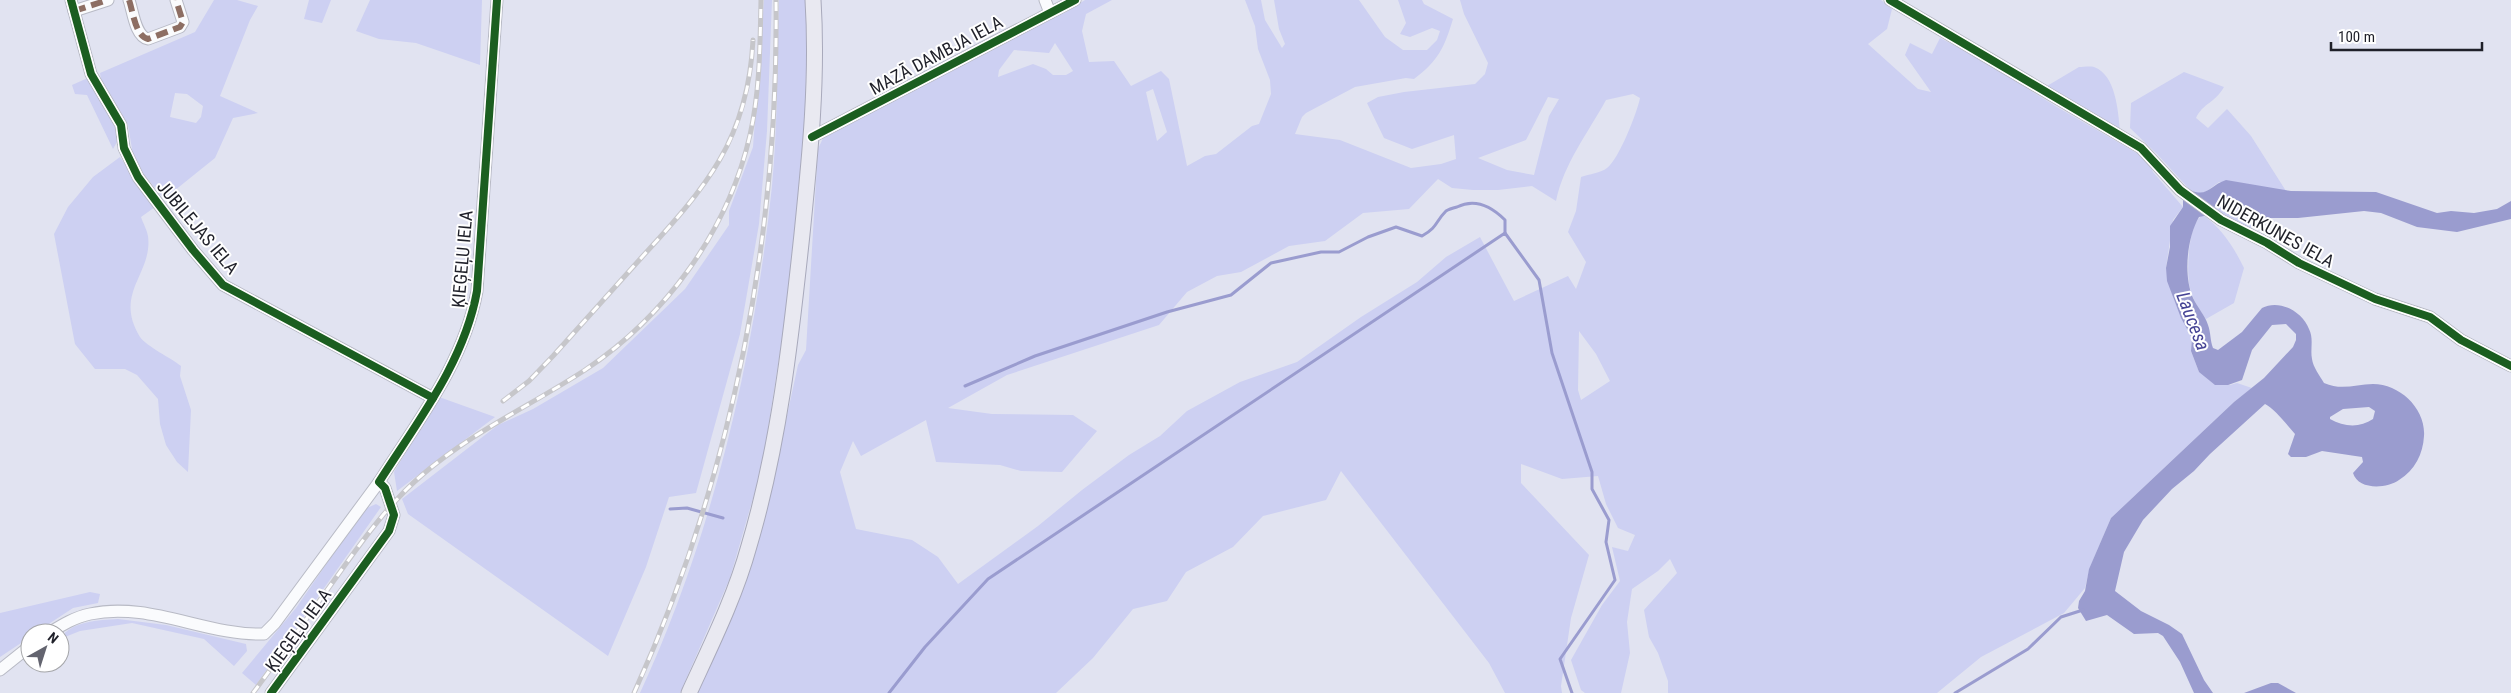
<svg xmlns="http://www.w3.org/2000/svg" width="2511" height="693" font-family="'Roboto Condensed',sans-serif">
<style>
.green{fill:#cdd0f2;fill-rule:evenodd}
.water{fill:#9a9ccf;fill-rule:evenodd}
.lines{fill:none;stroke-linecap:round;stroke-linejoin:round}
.stream{stroke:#9a9ccf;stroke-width:3}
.minor-casing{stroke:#b8bac5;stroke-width:13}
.major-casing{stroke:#a8a9bb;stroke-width:17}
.minor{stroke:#fafbfd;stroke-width:11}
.major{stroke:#e9e9f1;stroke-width:15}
.rail-casing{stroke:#c6c6ca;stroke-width:5}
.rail{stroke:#fff;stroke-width:3;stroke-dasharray:9;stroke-linecap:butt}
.quiet{stroke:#8d6e63;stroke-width:6;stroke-dasharray:12 6;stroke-linecap:butt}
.cycleway-casing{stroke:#fff;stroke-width:11}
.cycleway{stroke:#1b5e20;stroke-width:8}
.labels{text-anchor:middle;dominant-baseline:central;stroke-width:4;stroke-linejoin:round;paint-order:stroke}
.street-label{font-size:18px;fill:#1f2029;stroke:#fff}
.water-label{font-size:19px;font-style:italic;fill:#464495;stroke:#fff}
</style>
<rect width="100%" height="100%" fill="#e1e3f1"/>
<g class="green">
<path d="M214 0H237L258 6 250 20 220 96 258 113 233 118 215 158 164 199 142 172 133 155 128 125 101 79 100 73 195 32ZM175 93 187 94 203 106 201 117 196 123 170 117Z"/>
<path d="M309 0H331L322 23 304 19Z"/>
<path d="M370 0H482L480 65 416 43 379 39 356 31Z"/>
<path d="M764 0H772L767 131 759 224 740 334 696 493 669 497 646 567 608 656 408 514 402 499 498 425 533 409 603 368 685 289 729 225V211L753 147Z"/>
<path d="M779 0H807L805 132 787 307 762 467 730 578 680 693H640C713 535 754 359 772 186 778 124 777 61 779 0Z"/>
<path d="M1085 0H1112L1086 14 1082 31 1089 62 1114 61 1131 86 1161 71 1169 79 1187 166 1205 156 1216 154 1252 126 1259 124 1271 94 1270 80 1258 49 1255 26 1245 0H1261L1265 20 1282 48 1285 44 1279 29 1274 0H1359L1385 37 1403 50H1427L1437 40 1440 31 1432 28 1410 37 1400 34 1406 23 1398 0H1422L1424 4 1453 19C1444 48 1439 60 1414 79L1406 78 1355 87 1306 113 1302 117 1295 134 1340 140 1411 168 1441 164 1456 159 1454 135 1412 149 1384 138 1367 103 1378 97 1404 92 1475 84 1485 74 1488 63 1464 14 1460 0H1881L1892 9 1887 29 1868 44 1918 89 1931 92 1905 55 1910 43 1932 54 1940 38 1977 57 2057 107 2147 159 2153 172 2183 207 2173 220 2166 268 2174 300 2192 338 2191 351 2199 372 2230 385 2237 383 2252 388 2234 402 2111 518 2090 567 2085 588 2064 613 1981 657 1937 693H1668V681L1658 653 1649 637 1644 610 1677 573 1670 559 1658 571 1632 589 1627 622 1630 653 1621 693H1585L1581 690 1571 660 1602 605 1620 581 1612 547 1628 551 1635 535 1618 528 1606 504 1598 476 1562 479 1521 464V483L1589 555 1571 618 1561 686 1562 693H1505L1489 663 1341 471 1326 500 1263 516 1233 547 1186 572 1167 601 1133 609 1093 658 1056 693H695L773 480 798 365 806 350 816 181 818 149 823 138 1050 19C1064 15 1073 7 1085 0ZM1055 43 1073 71 1066 75H1053L1046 69 1033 64 998 77 999 70 1014 50 1049 53ZM1153 89 1167 132 1157 141 1146 92ZM1633 94 1640 98C1637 113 1619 159 1607 168 1601 173 1589 174 1581 177L1576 211 1568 232 1586 262 1576 289 1568 276 1514 301 1480 237 1446 257 1417 282 1361 317 1297 362 1240 382 1187 411 1160 436 1129 455 1082 490 1038 526 958 584 938 557 912 540 856 529 840 472 853 441 861 456 926 420 936 462 1000 465 1021 471 1062 472 1097 431 1073 415 992 414 948 408 1007 375 1159 325 1187 292 1217 276 1241 272 1289 246 1325 241 1363 213 1409 209 1438 179 1452 188 1473 190H1498L1532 186 1556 201C1564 163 1588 133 1606 100ZM1548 97 1559 99 1549 116 1534 175 1507 170 1478 158 1526 140ZM1579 331 1596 354 1610 381 1581 400 1578 390Z"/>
<path d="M2079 67C2083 67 2090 66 2094 67 2116 75 2118 111 2120 130L2047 86Z"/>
<path d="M2184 72 2224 87C2215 103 2203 103 2196 118L2208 128 2227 109 2251 136 2286 191 2219 182 2204 193 2199 194 2190 190 2157 154 2130 128 2131 103Z"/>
<path d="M90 77 121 135 113 149 87 95 75 94 72 85Z"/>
<path d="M120 157 155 207 141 217C143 223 147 230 148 236 153 274 113 293 140 337 146 346 171 358 181 366L180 376 191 410 188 472 177 462 166 445 160 424 158 399 137 375 125 369H95L75 344 54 234 68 207 93 177Z"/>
<path d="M2223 199 2233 201 2244 215 2253 218 2251 228 2236 224 2212 208Z"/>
<path d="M2203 215C2223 230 2233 246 2244 268L2234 303 2206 319C2199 309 2193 300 2190 288 2186 273 2188 222 2203 215Z"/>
<path d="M439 397 495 417 397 491 394 472Z"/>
<path d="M376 504 381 507 256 685 242 673 296 608 356 521 367 508Z"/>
<path d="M90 592 100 594 98 603 73 608 35 633H30V637L0 657V613Z"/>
<path d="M118 619 166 625 246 644 247 651 234 666 204 639 132 623 80 631 60 639C71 621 99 620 118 619Z"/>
</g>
<g class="water">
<path d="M2226 180 2291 191 2376 192 2437 213 2451 211 2474 213 2497 209 2511 201V219L2457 232 2417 227 2381 213 2364 211 2298 218H2253L2244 215 2229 199 2217 203 2209 215 2199 217C2187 238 2183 275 2193 298 2197 307 2205 315 2208 325 2211 333 2210 341 2213 348L2218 350 2242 332 2262 308C2279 299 2302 311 2309 329 2314 339 2310 349 2312 359 2313 367 2320 376 2324 383 2342 391 2356 384 2373 384 2400 384 2426 409 2424 436 2423 454 2415 470 2399 480 2386 489 2358 490 2353 473L2363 462 2362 457 2322 451 2306 457H2291L2288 454 2295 434C2288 426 2274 408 2265 404L2210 454 2194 471 2172 489 2143 520 2124 552 2115 591 2141 611 2169 625 2182 634 2204 680 2213 693H2194L2180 662 2163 636 2158 633 2134 634 2107 615 2086 621 2078 608 2079 601 2085 591 2089 569 2111 518 2234 402 2264 378 2293 347 2296 340V334L2286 324 2272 325 2252 350 2242 380 2228 385H2215L2199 372 2191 351 2192 338 2181 318 2167 281 2166 268 2170 247V226L2183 207V194L2190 190C2208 198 2210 185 2226 180ZM2369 407 2375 411 2373 419C2360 428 2344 427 2330 419V417L2343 409Z"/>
<path d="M2271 683H2278L2296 693H2244Z"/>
</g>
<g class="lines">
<g class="stream">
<path d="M965 386 1035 356 1167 312 1231 295 1271 263 1321 252H1339L1368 237 1396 227 1422 236C1438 227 1435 222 1446 211 1449 209 1453 208 1457 207 1475 198 1491 206 1505 220V233"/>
<path d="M670 509 687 508 723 518"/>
<path d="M889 693 925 647 988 579 1505 233 1539 280 1552 353 1592 472V489L1609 520 1606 542 1615 580 1560 659 1572 693"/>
<path d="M1955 693 2028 649 2061 617 2083 610"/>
</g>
<g class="minor-casing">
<g id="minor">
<path d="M71 0 91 74 121 125 124 148 138 177 193 250 223 285 433 398"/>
<path d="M129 0C133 11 135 36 148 39L180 27 183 22 176 0"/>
<path d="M1045 0 1050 13"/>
<path d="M1890 0 2141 148 2180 190 2221 220 2267 243 2299 263 2375 299 2430 317 2461 340 2511 366"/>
<path d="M74 11 108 0"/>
<path d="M812 137 1075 0"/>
<path d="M49 633C62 625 75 617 90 614 149 601 206 636 264 634L275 623 379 482"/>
<path d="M0 670 30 646"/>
<path d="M271 693 389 531 394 515 385 488 379 482C417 422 464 363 477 291L497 0"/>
</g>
</g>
<g class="major-casing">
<path id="major" d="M689 693C711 645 735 597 749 546 779 445 791 338 802 234 810 156 818 78 813 0"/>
</g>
<use href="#minor" class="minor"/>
<use href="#major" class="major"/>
<g class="rail-casing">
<g id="rail">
<path d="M503 401 529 381 553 356C583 323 612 290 642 257 706 187 748 140 753 40"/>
<path d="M253 693C279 658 304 622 330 586 358 547 385 507 422 475 472 432 530 406 585 370 666 316 728 231 750 135 760 91 760 45 761 0"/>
<path d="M634 693C732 478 779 236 776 0"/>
</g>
</g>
<use href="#rail" class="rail"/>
<g class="quiet">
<path d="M129 0C133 11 135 36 148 39L180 27 183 22 176 0"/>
<path d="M74 11 108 0"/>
</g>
<g class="cycleway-casing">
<g id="cycleway">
<path d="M71 0 91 74 121 125 124 148 138 177 193 250 223 285 433 398"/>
<path d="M1890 0 2141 148 2180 190 2221 220 2267 243 2299 263 2375 299 2430 317 2461 340 2511 366"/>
<path d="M812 137 1075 0"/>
<path d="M271 693 389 531 394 515 385 488 379 482C417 422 464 363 477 291L497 0"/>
</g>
</g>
<use href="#cycleway" class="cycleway"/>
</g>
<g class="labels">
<g class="street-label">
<text transform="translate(936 55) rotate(-28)">MAZĀ DAMBJA IELA</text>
<text transform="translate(198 227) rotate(50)">JUBILEJAS IELA</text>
<text transform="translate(2276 231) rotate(29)">NIDERKUNES IELA</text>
<text transform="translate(462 259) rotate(-85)">ĶIEĢEĻU IELA</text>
<text transform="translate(298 630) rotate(-54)">ĶIEĢEĻU IELA</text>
</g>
<g class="water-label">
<text transform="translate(2193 321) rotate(69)">Laucesa</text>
</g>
</g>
<g transform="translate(45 648) rotate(39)"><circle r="24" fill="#ffffff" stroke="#a5a6a9"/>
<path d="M0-4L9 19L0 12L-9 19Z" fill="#63646f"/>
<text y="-8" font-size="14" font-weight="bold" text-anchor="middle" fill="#1f2029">N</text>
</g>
<path d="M2331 42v8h151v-8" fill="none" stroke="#1f2029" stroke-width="2.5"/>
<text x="2338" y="42" font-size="15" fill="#1f2029" stroke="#ffffff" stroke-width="4" paint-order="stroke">100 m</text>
</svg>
